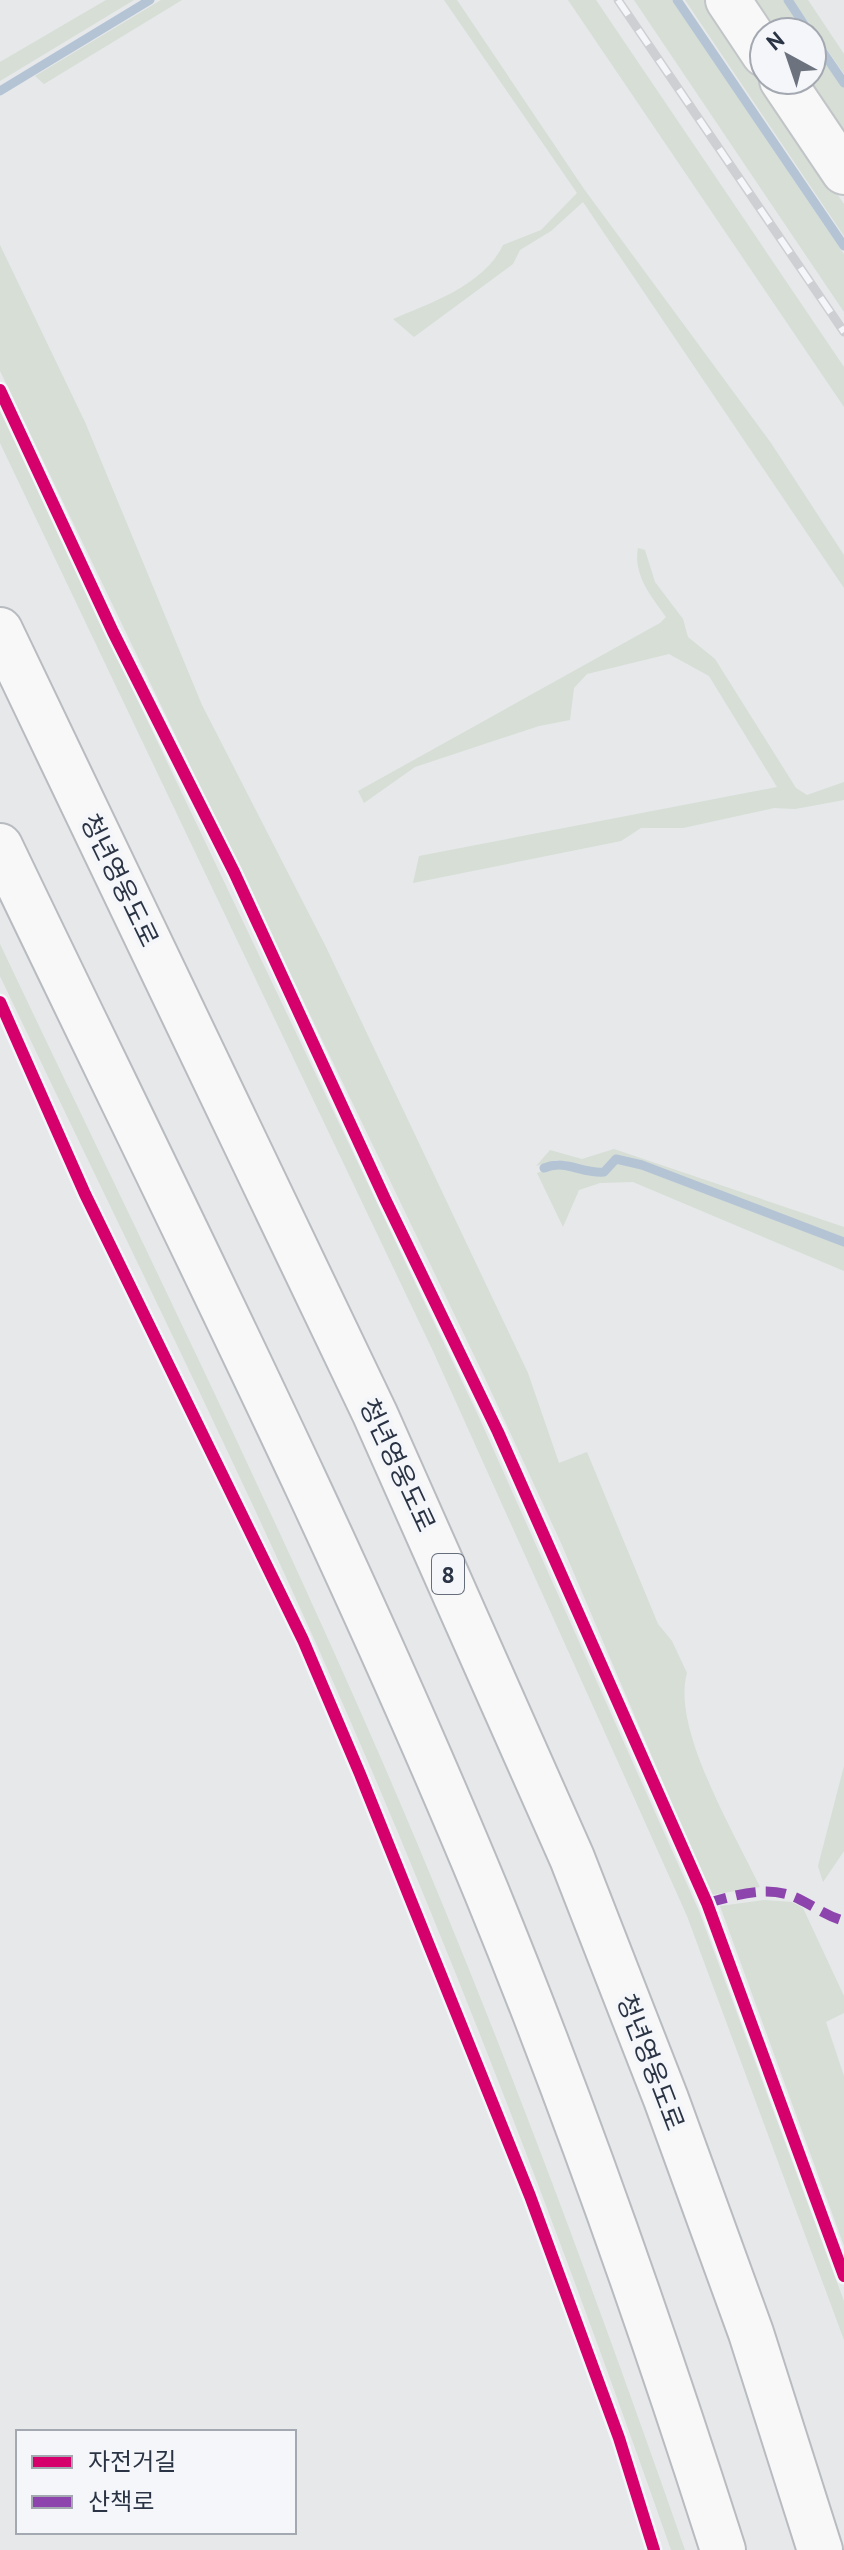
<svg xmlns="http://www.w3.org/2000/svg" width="844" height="2550" font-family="'PT Sans','Noto Sans KR',sans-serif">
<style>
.green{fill:#d6ded6}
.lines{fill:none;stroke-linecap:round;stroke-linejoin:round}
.stream{stroke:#b4c4d5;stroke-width:9}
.primary-casing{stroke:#c2c5c8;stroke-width:48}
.highway-casing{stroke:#b8bbbf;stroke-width:48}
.primary{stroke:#f8f8f8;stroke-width:44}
.highway{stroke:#f8f8f8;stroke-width:44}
.rail-casing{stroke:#cecfd2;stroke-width:9}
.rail{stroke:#f4f6f9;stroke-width:6;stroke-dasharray:18;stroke-linecap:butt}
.quiet{stroke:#8e44ad;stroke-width:10;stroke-dasharray:20 10;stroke-linecap:butt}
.cycleway-casing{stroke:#f4f6f9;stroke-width:17}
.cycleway{stroke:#d6006c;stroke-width:12}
.labels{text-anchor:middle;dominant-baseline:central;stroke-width:8;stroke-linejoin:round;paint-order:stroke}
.shield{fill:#f4f6f9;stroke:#676e7b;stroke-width:2}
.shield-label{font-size:24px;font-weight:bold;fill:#2b3445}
.street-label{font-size:26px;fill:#2b3445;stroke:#f4f6f9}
</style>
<rect width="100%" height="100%" fill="#e6e8ea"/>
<g class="green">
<path d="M106 0H134L0 81V62Z"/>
<path d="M161 0H182L44 84 35 76Z"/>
<path d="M444 0H457L584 189 771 443 844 555V588L583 202 551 231 520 250 513 264 414 337 393 319C431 303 484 285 503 245L541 230 577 193Z"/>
<path d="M568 0H596L844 367V407Z"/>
<path d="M634 0H672L844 254V312Z"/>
<path d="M685 0H705L844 204V236Z"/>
<path d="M747 0H785L807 32H769Z"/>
<path d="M793 0H808L844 54V74Z"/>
<path d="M812 39 844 86V142L801 80H812Z"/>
<path d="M0 245 85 422 202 705 326 947 528 1373 559 1463 587 1452 658 1624 672 1641 687 1673C671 1728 735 1834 760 1887L711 1895 561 1543 484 1376 0 371Z"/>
<path d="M0 411 478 1415 699 1911 844 2301V2340L687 1916 601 1724 433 1351 0 443Z"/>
<path d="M638 548 645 550 655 582 683 619 688 637 715 659 796 788 807 795 844 782V800L795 809 774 808 683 828H641L621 841 413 883 419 856 777 787 709 676 669 654 587 674 574 688 570 720 539 726 415 767 364 803 358 791 660 623 666 617C651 596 633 575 638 548Z"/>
<path d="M0 944C129 1216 263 1487 383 1763 495 2022 592 2284 685 2550H671C579 2287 481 2027 372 1771 257 1502 125 1240 0 976Z"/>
<path d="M614 1149 844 1227V1239L643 1162 614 1156 602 1168 589 1170 557 1160 536 1166 550 1150 582 1159Z"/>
<path d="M617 1162 641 1168 844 1245V1271L633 1182 600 1183 579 1190 563 1227 537 1173C570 1160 575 1177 605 1174Z"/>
<path d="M844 1766V1851L823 1882 818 1866Z"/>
<path d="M764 1900 792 1902 803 1908 844 1996V2013L826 2022 844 2076V2246L720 1906Z"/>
</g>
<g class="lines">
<g class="stream">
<path d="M677 0 844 246"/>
<path d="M788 0 809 32"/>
<path d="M812 36 844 83"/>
<path d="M0 91 150 0"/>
<path d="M544 1168C566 1159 582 1174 604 1172L616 1159 642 1165 844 1242"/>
</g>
<g class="primary-casing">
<g id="primary">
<path d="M728 0 764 54"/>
<path d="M782 80 844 172"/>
</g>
</g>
<g class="highway-casing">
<g id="highway">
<path d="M0 630 375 1414 572 1858 666 2099 751 2333 820 2550"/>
<path d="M0 846C166 1193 340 1537 487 1893 575 2108 652 2328 723 2550"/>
</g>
</g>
<use href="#primary" class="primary"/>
<use href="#highway" class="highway"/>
<g class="rail-casing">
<path id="rail" d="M618 0 844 332"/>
</g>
<use href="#rail" class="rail"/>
<path class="quiet" d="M707 1903C738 1895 769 1884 799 1899 815 1907 827 1916 844 1921"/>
<g class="cycleway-casing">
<g id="cycleway">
<path d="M0 390 113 632 234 872 385 1199 498 1432 707 1903 844 2276"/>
<path d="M0 1002 85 1194 303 1640 360 1774 530 2196 619 2438 654 2550"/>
</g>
</g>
<use href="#cycleway" class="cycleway"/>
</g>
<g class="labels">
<rect class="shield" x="432" y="1554" width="32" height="40" rx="6"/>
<g class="shield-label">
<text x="448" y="1574">8</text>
</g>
<g class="street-label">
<text transform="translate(120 880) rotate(64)">청년영웅도로</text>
<text transform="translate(398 1465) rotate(65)">청년영웅도로</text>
<text transform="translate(651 2062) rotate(69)">청년영웅도로</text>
</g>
</g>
<rect x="16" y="2430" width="280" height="104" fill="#f4f6f9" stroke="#a4a8b1" stroke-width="2"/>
<rect x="32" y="2456" width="40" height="12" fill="#d6006c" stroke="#a4a8b1" stroke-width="2"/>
<text x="88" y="2470" font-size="24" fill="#2b3445">자전거길</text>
<rect x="32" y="2496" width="40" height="12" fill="#8e44ad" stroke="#a4a8b1" stroke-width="2"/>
<text x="88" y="2510" font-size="24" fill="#2b3445">산책로</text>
<g transform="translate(788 56) rotate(320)"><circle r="38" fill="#f4f6f9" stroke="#a4a8b1" stroke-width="2"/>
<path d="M0-6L14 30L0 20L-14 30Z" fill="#6c737f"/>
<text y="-12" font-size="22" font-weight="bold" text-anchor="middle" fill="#2b3445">N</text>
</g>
</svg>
